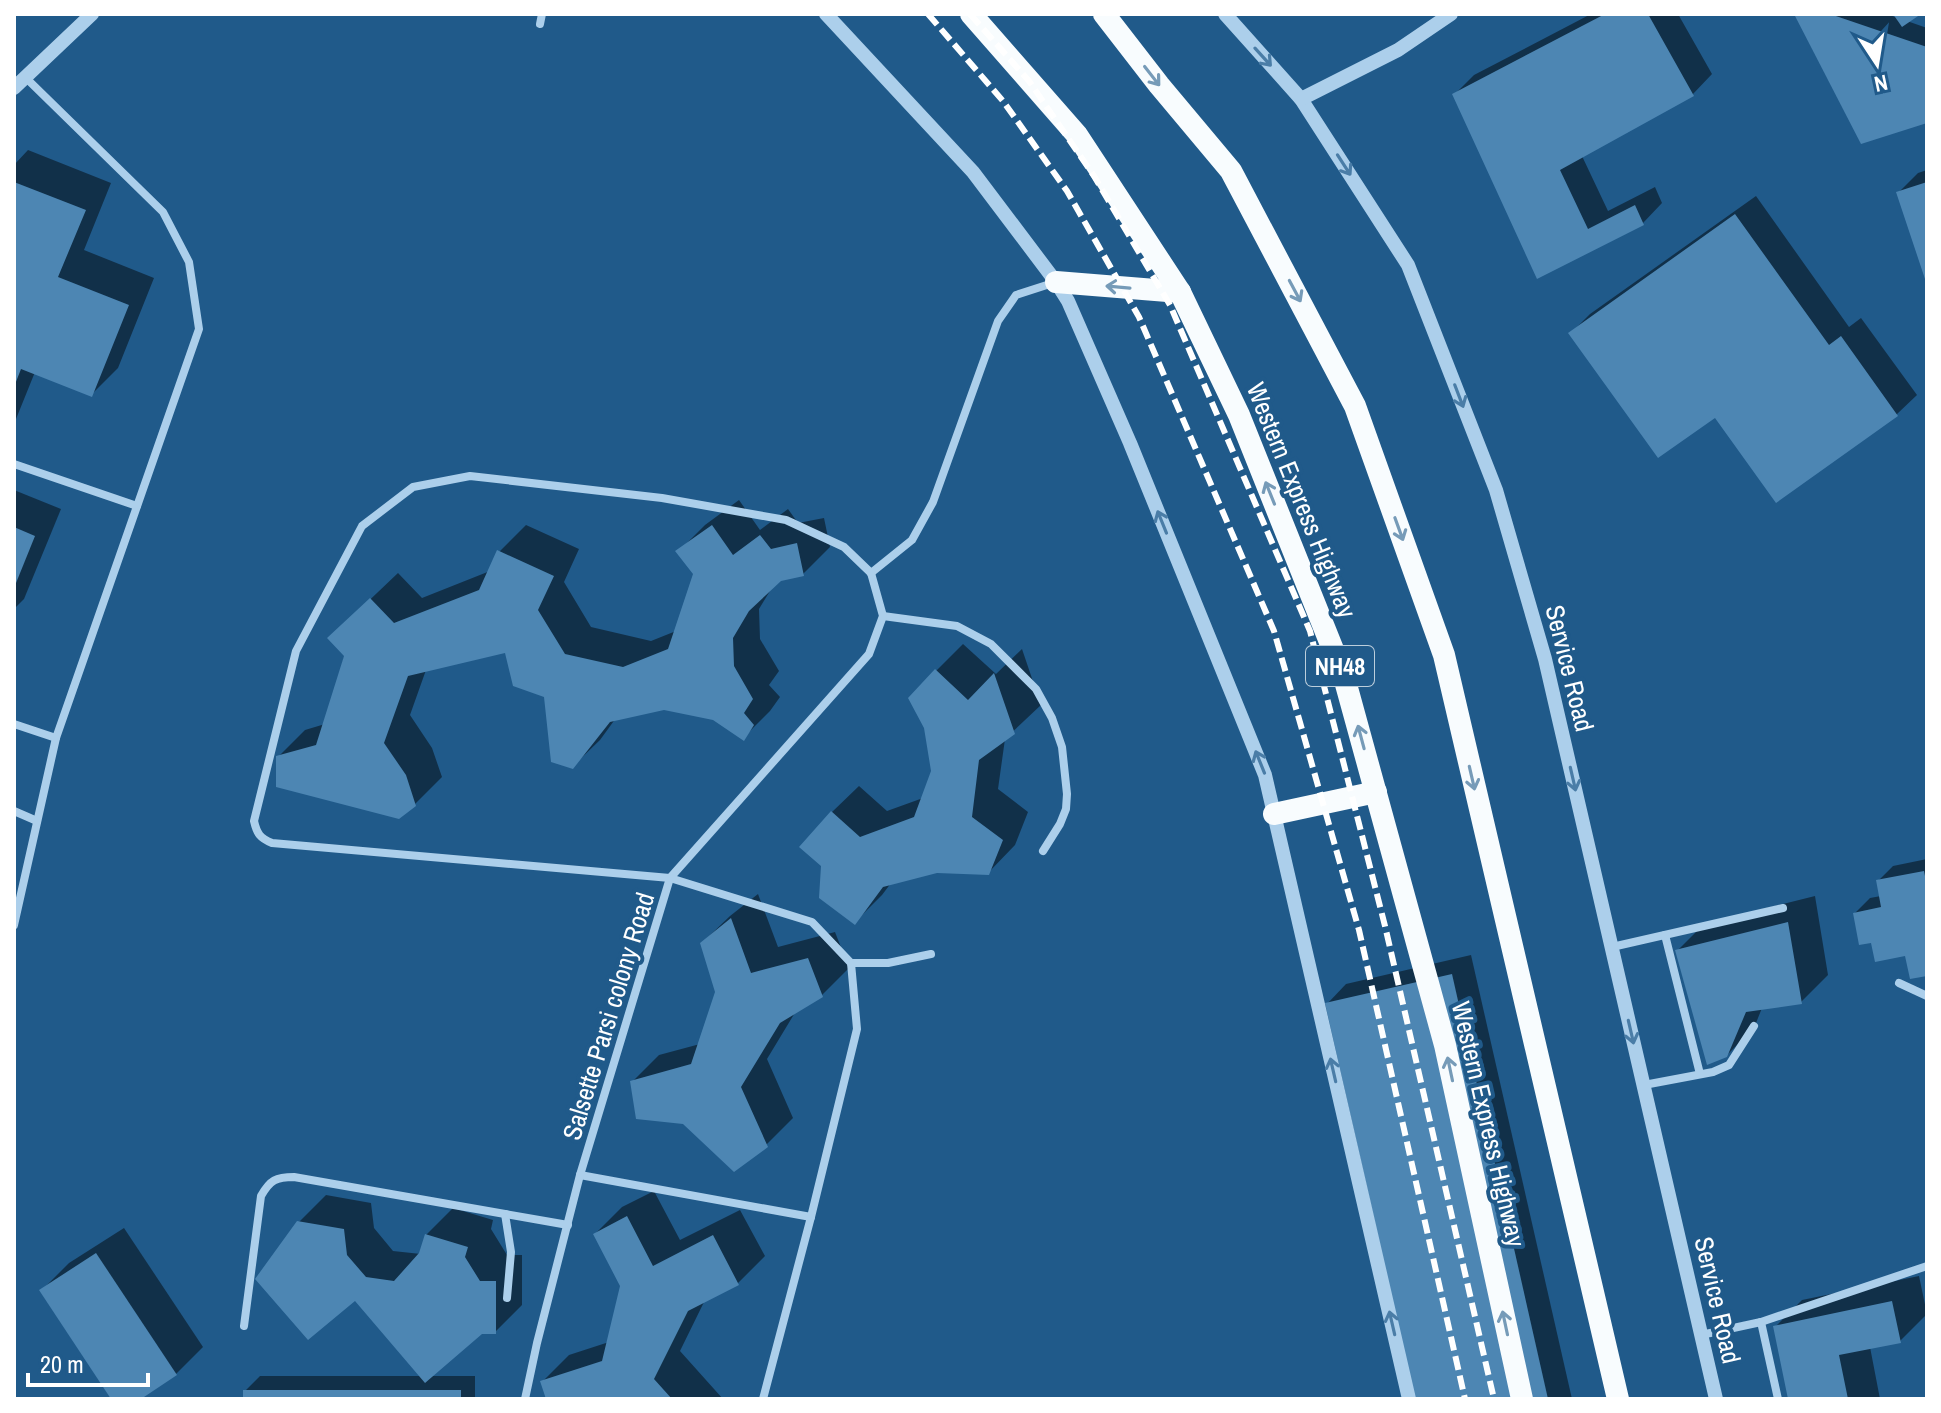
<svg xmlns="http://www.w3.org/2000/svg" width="1941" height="1413" font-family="'Archivo Narrow',sans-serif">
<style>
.shadow{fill:#0007}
.building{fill:#4d86b3}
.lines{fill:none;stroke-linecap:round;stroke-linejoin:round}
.minor{stroke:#accfeb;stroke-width:8}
.tertiary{stroke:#accfeb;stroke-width:14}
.trunk{stroke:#f8fcfe;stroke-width:22}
.rail{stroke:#fff;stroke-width:6;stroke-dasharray:14 6;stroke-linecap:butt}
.oneway{stroke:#4a7da7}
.oneway2{stroke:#769bb8}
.labels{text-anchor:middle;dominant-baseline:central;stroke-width:8;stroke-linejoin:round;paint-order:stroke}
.shield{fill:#205a8a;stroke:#bccedc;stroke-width:2}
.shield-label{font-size:24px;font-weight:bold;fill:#fff}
.street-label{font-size:26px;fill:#fff;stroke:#205a8a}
</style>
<rect width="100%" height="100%" fill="#205a8a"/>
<g class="shadow">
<path d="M1591 14H1678L1712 74 1693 94 1582 156 1608 211 1655 187 1662 203 1643 223 1538 277 1454 95 1474 75Z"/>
<path d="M1796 14H1887L1898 18 1895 14H1917L1907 21 1927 28V121Z"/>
<path d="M28 150 111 183 84 250 154 278 118 368 91 395 35 372 14 424V165Z"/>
<path d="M1927 170V278L1898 193 1918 173Z"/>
<path d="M1756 196 1849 327 1861 318 1917 395 1897 414 1776 500 1715 415 1571 333 1590 314Z"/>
<path d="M14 490 61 509 24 599 14 609Z"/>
<path d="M739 500 760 530 788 509 798 523 824 518 830 547 803 574 780 579 773 586 759 609 760 639 779 671 769 685 780 697 770 711 743 738 714 719 664 708 616 718 600 740 572 767 546 696 507 651 426 670 410 715 432 748 442 777 415 804 278 757 305 730 325 724 357 612 398 573 422 598 490 571 499 552 526 525 579 549 564 582 591 627 651 641 676 631 695 574 678 552 705 525Z"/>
<path d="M963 644 996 674 1022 649 1041 705 1005 739 998 789 1028 812 1015 845 988 873 937 870 891 883 882 895 855 922 832 812 859 786 887 811 923 798 933 771 936 671Z"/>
<path d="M1927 859V974L1907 954 1873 941 1855 913 1870 898 1881 896 1878 881 1893 866Z"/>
<path d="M758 894 778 947 835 932 849 968 822 995 796 1011 767 1059 793 1118 766 1145 684 1122 632 1082 659 1055 700 1044 717 992 702 943 730 916Z"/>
<path d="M1815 896 1828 975 1801 1002 1762 1008 1754 1028 1726 1056 1677 951 1704 924Z"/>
<path d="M1471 955 1572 1399H1417L1327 1004 1346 984Z"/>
<path d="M654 1191 680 1240 740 1210 765 1256 738 1283 705 1300 680 1351 723 1399H548L542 1382 569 1355 609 1342 622 1286 595 1234 622 1207Z"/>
<path d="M326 1195 371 1203 374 1228 393 1251 421 1254 426 1235 453 1208 493 1220 491 1229 507 1255H522V1305L495 1332H482L430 1376H475V1399H245V1391L260 1376H422L299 1222Z"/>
<path d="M124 1228 203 1347 176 1374 138 1399H114L42 1290 69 1263Z"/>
<path d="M1919 1276 1927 1314 1900 1341 1870 1347 1880 1399H1790L1775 1327 1802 1300Z"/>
</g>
<g class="building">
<path d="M1605 14H1648L1694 96 1560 170 1588 229 1635 205 1644 225 1537 279 1452 94Z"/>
<path d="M1794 14H1830L1927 47V123L1861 144Z"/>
<path d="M1893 14H1921L1902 27Z"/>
<path d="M14 182 86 210 58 277 129 305 92 397 21 369 14 387Z"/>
<path d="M1927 182V282H1926L1896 192Z"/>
<path d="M1735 214 1829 345 1841 336 1898 416 1776 503 1715 418 1658 458 1568 333Z"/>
<path d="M712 525 733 555 760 535 771 549 797 543 804 576 781 581 749 611 733 638 734 666 753 699 744 713 754 725 744 741 713 720 664 710 610 722 573 769 551 762 544 697 513 686 505 653 408 676 384 743 406 775 416 806 399 819 276 787V756L316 745 344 656 327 638 370 598 394 623 479 590 497 550 554 576 538 610 565 654 623 667 668 649 693 574 675 551Z"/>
<path d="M14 527 35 536 14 588Z"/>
<path d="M935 669 968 700 994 673 1015 734 979 760 972 817 1003 840 989 875 937 873 883 887 855 925 819 898 821 866 799 847 831 811 860 837 914 817 931 771 924 728 908 698Z"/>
<path d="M1924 871 1927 886V976L1910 979 1905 956 1875 962 1871 943 1859 945 1853 913 1881 907 1876 880Z"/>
<path d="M731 918 751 973 808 958 823 997 780 1023 741 1087 768 1147 734 1172 683 1124 636 1119 630 1081 691 1064 715 992 700 943Z"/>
<path d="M1788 922 1802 1004 1746 1012 1727 1057 1707 1065 1675 950Z"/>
<path d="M1452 974 1548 1399H1415L1325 1003Z"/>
<path d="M627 1216 653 1266 713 1235 739 1285 688 1311 654 1379 672 1399H546L540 1381 602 1361 620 1286 593 1234Z"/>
<path d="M297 1221 344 1229 347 1255 366 1277 394 1281 419 1253 425 1234 468 1247 465 1257 480 1281H496V1334H482L425 1383 355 1301 308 1340 255 1279Z"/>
<path d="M96 1253 177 1375 141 1399H111L39 1290Z"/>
<path d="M1892 1301 1901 1343 1839 1355 1848 1399H1788L1773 1326Z"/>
<rect x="243" y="1390" width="218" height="9"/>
</g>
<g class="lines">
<g class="minor">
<path d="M540 24 542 14"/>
<path d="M14 464 137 506"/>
<path d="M871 573 912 540 933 502 998 321 1016 295 1053 283"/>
<path d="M883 616 957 626 991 644 1036 689 1052 718 1062 747 1067 794 1066 809 1060 824 1043 851"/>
<path d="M14 724 56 738"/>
<path d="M14 811 37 821"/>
<path d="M14 925 56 738 199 329 189 262 163 212 25 77"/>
<path d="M1665 935 1700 1074"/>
<path d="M1612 947 1783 908"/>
<path d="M851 963H888L931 954"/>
<path d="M1899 983 1927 996"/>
<path d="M1644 1085 1713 1072 1729 1065 1754 1026"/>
<path d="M580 1175 811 1217"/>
<path d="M505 1214 511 1252 507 1298"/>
<path d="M1761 1322 1778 1399"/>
<path d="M244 1326 261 1196C270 1180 276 1177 294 1177L568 1225"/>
<path d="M1701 1335 1761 1322 1927 1266"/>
<path d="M525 1399 537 1343 580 1175 670 878 869 654 883 616 871 573"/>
<path d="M763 1399 811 1217 857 1029 851 963 812 922 670 878 272 843C260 838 257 834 254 821L296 651 362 526 413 487 470 476 662 498 786 520 844 547 871 573"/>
</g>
<g class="tertiary">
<path d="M826 14 973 172 1056 282 1068 301 1130 443 1265 775 1409 1399"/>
<path d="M1225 14 1301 99 1408 265 1496 490 1545 659 1716 1399"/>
<path d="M14 88 92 14"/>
<path d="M1301 99 1398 50 1451 14"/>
</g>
<g class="trunk">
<path d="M971 14 1077 135 1180 292 1239 415 1344 677 1445 1045 1522 1399"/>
<path d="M1104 14 1159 85 1231 171 1355 406 1444 655 1618 1399"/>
<path d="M1056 282 1180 292"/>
<path d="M1274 814 1376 792"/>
</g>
<g class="rail">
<path d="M928 14 1003 101 1067 191 1139 317 1274 631 1359 930 1465 1399"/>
<path d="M970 14 1029 81 1094 176 1170 305 1310 631 1385 926 1494 1399"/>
</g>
</g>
<defs><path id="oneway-shaft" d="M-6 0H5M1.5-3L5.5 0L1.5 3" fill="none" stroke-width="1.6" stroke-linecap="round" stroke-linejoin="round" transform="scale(2)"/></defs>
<g class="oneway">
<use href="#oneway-shaft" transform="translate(1263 57) rotate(48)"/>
<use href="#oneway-shaft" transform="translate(1344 165) rotate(57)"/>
<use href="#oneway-shaft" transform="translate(1459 396) rotate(69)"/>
<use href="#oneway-shaft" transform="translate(1162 522) rotate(-112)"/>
<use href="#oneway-shaft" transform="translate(1260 762) rotate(-112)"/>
<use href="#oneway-shaft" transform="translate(1573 779) rotate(77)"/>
<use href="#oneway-shaft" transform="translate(1631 1032) rotate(77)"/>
<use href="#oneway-shaft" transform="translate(1333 1070) rotate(-103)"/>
<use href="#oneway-shaft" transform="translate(1392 1323) rotate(-103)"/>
</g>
<g class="oneway2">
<use href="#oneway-shaft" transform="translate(1152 76) rotate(52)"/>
<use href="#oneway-shaft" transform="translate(1118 287) rotate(-175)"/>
<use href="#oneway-shaft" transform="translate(1295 291) rotate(62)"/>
<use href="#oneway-shaft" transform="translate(1270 493) rotate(-112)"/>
<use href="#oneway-shaft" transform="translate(1399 529) rotate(70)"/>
<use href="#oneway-shaft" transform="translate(1361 737) rotate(-105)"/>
<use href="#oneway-shaft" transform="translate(1472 778) rotate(77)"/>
<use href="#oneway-shaft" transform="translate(1450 1069) rotate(-102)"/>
<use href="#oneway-shaft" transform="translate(1505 1323) rotate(-102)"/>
</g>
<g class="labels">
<rect class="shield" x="1306" y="646" width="68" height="40" rx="6"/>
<g class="shield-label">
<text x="1340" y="666">NH48</text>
</g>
<g class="street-label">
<text transform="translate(1302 500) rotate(68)">Western Express Highway</text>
<text transform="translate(1570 668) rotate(76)">Service Road</text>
<text transform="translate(608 1016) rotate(-73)">Salsette Parsi colony Road</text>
<text transform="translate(1489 1124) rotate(77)">Western Express Highway</text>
<text transform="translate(1718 1300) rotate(77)">Service Road</text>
</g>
</g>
<rect width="1941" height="1413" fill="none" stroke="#ffffff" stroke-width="32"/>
<g transform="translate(1877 64) rotate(168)" stroke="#205a8a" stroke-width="6" paint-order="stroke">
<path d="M0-6L14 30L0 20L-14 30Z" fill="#ffffff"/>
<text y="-12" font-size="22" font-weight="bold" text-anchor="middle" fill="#ffffff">N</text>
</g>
<path d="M28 1373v12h120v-12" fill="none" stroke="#ffffff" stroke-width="4"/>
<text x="40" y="1373" font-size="24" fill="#ffffff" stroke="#205a8a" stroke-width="6" paint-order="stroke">20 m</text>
</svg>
